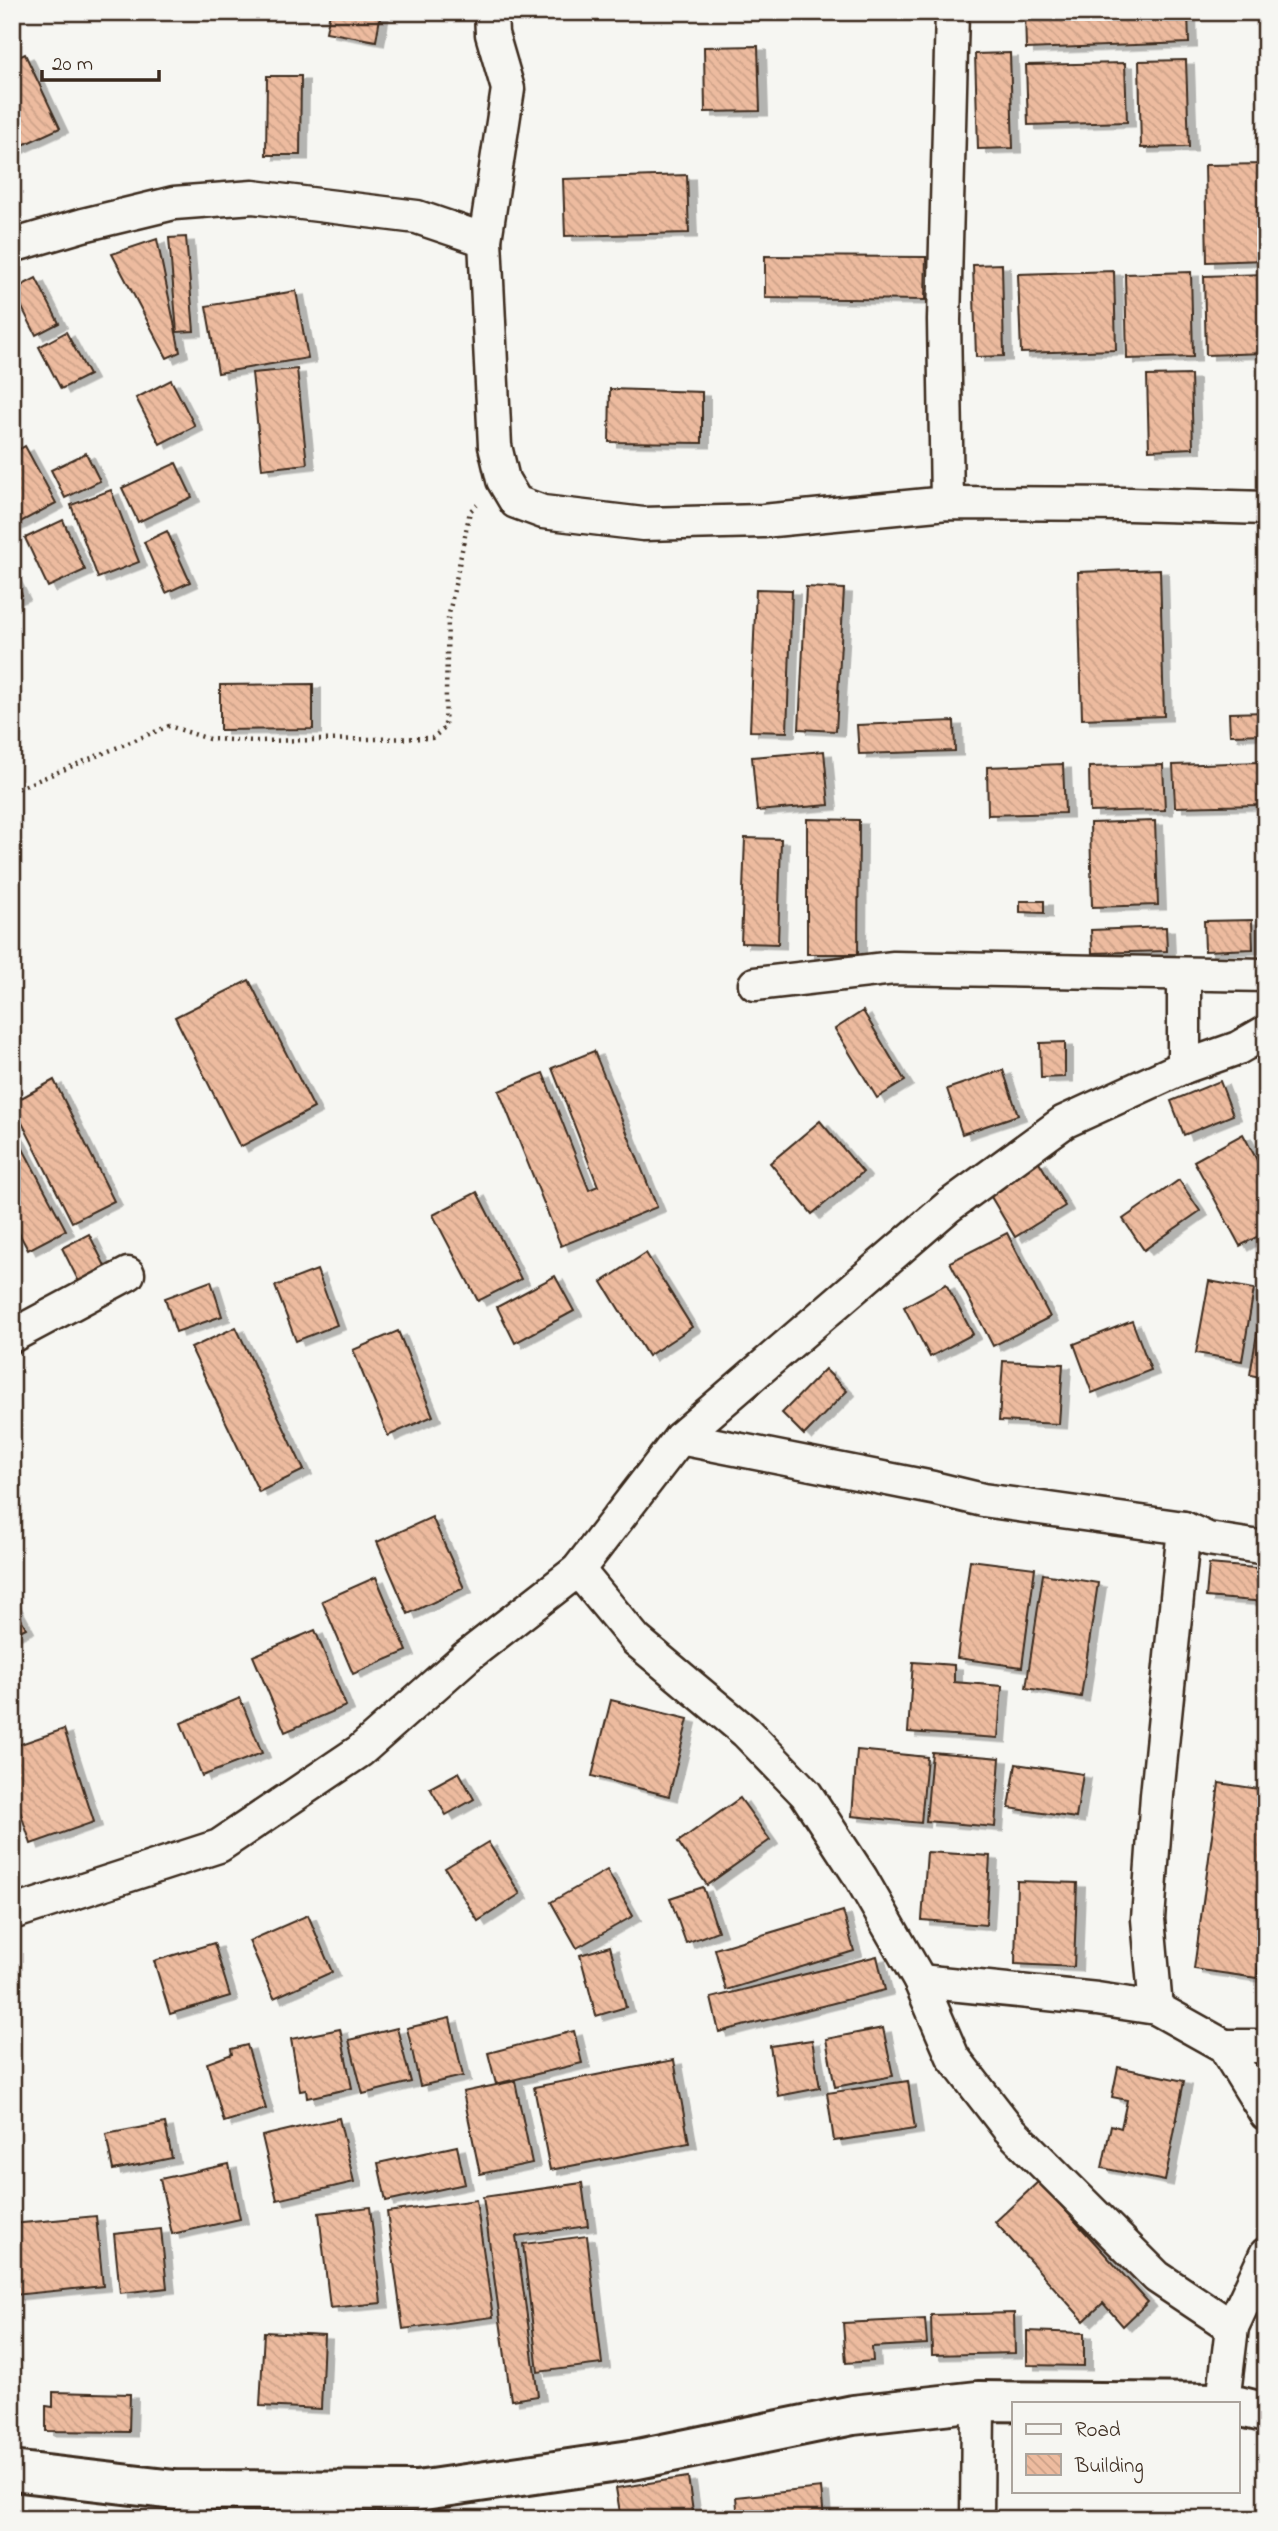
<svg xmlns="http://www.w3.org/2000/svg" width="1278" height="2531" font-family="'Indie Flower',sans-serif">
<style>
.building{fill:url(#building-back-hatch);stroke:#3b2a1e;stroke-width:2;filter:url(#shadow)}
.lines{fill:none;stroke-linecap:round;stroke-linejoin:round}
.street-casing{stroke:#3b2a1e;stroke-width:37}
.secondary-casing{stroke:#3b2a1e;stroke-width:44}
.path{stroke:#3b2a1e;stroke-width:4.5;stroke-dasharray:2 5;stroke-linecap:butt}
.street{stroke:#f6f6f2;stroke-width:32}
.secondary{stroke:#f6f6f2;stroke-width:38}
</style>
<defs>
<pattern id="building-back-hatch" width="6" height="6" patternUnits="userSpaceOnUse" patternTransform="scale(1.75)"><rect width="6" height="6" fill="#edbb9f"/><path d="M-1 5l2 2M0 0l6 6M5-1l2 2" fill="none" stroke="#cca188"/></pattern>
<filter id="shadow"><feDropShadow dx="8" dy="4.5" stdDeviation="0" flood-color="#0004"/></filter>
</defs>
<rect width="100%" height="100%" fill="#f6f6f2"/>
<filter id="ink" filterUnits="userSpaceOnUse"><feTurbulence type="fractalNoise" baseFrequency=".0143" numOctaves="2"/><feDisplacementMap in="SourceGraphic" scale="14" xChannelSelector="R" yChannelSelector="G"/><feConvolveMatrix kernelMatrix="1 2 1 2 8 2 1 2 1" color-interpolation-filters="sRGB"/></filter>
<g filter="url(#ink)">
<g class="building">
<path d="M330 12H381L376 41 326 32Z"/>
<path d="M1025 12H1188L1189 43 1026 49Z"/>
<path d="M758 46 760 111 705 112 704 47Z"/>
<path d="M1010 53 1013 148 978 149 975 54Z"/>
<path d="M25 54 60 128 12 150V60Z"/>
<path d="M1186 60 1189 147 1141 148 1139 61Z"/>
<path d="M1125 63 1127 122 1028 125 1026 65Z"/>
<path d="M267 76H301L300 155H266Z"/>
<path d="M1266 164V260L1207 262 1205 165Z"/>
<path d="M687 175 689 233 565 236 563 179Z"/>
<path d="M186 237 194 331 177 332 169 238Z"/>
<path d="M157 239 180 352 167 358 112 254Z"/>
<path d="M765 256 926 257 925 300 765 298Z"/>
<path d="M1002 264 1004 356 976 357 973 265Z"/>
<path d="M1114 271 1116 350 1021 353 1018 274Z"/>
<path d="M1191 272 1193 357 1127 359 1125 274Z"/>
<path d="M1266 274V353L1206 355 1204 276Z"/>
<path d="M36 278 59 323 36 335 13 290Z"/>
<path d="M296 291 308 358 218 373 206 306Z"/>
<path d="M66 332 89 375 61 389 39 347Z"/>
<path d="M297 369 307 464 262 469 252 373Z"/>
<path d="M1191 375 1193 448 1149 450 1147 376Z"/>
<path d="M171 380 195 426 160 444 136 398Z"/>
<path d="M610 389 702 392V443L609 442Z"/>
<path d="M25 446 56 503 15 525 12 520V453Z"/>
<path d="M86 453 100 481 65 498 51 470Z"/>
<path d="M176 463 192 497 138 522 122 488Z"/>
<path d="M111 490 139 562 98 578 71 505Z"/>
<path d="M63 520 85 570 48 587 25 538Z"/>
<path d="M167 531 190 582 166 593 144 542Z"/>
<path d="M1160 569 1164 716 1082 719 1078 572Z"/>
<path d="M12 575 22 595 12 600Z"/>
<path d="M806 587 844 589 836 731 799 729Z"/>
<path d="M756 589 792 590 787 732 750 731Z"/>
<path d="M313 684V729L220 730V685Z"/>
<path d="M1266 712V734L1230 735 1229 713Z"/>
<path d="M954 721 955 751 859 754 857 725Z"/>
<path d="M824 751 829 805 757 811 752 757Z"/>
<path d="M1259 762 1260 805 1175 807 1173 765Z"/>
<path d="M1063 764 1065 813 988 815 987 767Z"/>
<path d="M1163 765 1165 810 1090 812 1089 767Z"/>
<path d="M807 819 859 820 858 954H807Z"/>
<path d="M1155 821 1158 905 1092 907 1090 823Z"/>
<path d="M745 838 781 839 778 944 741 943Z"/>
<path d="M1020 901H1044V913L1020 912Z"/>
<path d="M1252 920 1253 949 1205 951 1204 921Z"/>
<path d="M1166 927 1167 951 1092 953 1091 930Z"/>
<path d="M249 980 314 1108 240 1147 175 1017Z"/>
<path d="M863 1011 905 1081 877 1098 835 1029Z"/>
<path d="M1065 1042V1077L1041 1078 1040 1043Z"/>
<path d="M594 1051 657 1207 561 1246 499 1091 543 1073 589 1190 598 1186 552 1068Z"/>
<path d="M1003 1070 1018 1115 962 1134 947 1089Z"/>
<path d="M54 1080 114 1201 72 1222 12 1103Z"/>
<path d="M1220 1081 1233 1115 1184 1135 1171 1101Z"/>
<path d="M820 1121 863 1172 812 1214 770 1163Z"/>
<path d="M12 1128 66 1230 28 1250 12 1220Z"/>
<path d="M1243 1134 1266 1177V1232L1240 1246 1194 1161Z"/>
<path d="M1038 1160 1065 1206 1015 1237 987 1190Z"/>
<path d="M1179 1180 1200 1211 1144 1250 1123 1219Z"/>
<path d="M477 1192 521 1279 478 1301 433 1215Z"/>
<path d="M1007 1233 1050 1317 993 1346 950 1262Z"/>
<path d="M89 1234 109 1274 82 1288 62 1248Z"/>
<path d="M646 1253 692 1327 648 1356 602 1282Z"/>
<path d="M317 1270 337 1325 296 1341 275 1286Z"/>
<path d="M555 1276 574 1311 515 1343 497 1307Z"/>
<path d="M1266 1280V1378L1250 1375Z"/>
<path d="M211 1281 222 1316 176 1332 165 1298Z"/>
<path d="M1209 1281 1254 1289 1242 1361 1196 1353Z"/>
<path d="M946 1284 973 1334 930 1357 904 1307Z"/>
<path d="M1132 1321 1151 1370 1092 1393 1074 1344Z"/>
<path d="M236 1327 304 1470 259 1492 191 1348Z"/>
<path d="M398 1331 433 1416 388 1436 353 1350Z"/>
<path d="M1003 1361 1063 1364 1059 1424 999 1421Z"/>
<path d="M825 1369 847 1391 804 1435 782 1413Z"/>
<path d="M432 1517 464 1588 408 1614 377 1542Z"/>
<path d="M970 1560 1035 1568 1022 1667 957 1658Z"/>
<path d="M1209 1564 1266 1569V1602L1206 1597Z"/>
<path d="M1043 1574 1098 1583 1081 1697 1026 1688Z"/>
<path d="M376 1577 407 1651 353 1674 322 1601Z"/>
<path d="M12 1602 26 1628 12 1635Z"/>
<path d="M315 1630 346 1706 285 1732 253 1656Z"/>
<path d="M913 1662 954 1665V1682L1002 1686 998 1738 908 1732Z"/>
<path d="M240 1698 262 1753 202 1776 181 1723Z"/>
<path d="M611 1700 688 1719 669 1796 592 1776Z"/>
<path d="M64 1729 94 1822 31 1844 12 1787V1747Z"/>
<path d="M857 1750 927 1757 921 1823 852 1816Z"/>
<path d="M932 1752 1000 1758 995 1827 926 1821Z"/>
<path d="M1016 1764 1083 1774 1076 1818 1009 1808Z"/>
<path d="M459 1772 474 1799 446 1815 430 1788Z"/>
<path d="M1219 1783 1266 1790V1914L1257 1978 1194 1969Z"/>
<path d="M740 1798 770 1840 707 1885 678 1842Z"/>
<path d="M488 1842 520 1894 478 1921 445 1868Z"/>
<path d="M927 1852 990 1856 986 1925 922 1920Z"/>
<path d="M607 1870 633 1916 577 1948 551 1902Z"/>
<path d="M1017 1881 1077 1883 1074 1967 1015 1964Z"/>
<path d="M703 1887 718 1931 686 1943 670 1898Z"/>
<path d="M843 1911 854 1951 726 1990 715 1949Z"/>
<path d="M308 1915 332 1972 274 1998 249 1941Z"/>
<path d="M214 1943 230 1996 170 2014 154 1961Z"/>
<path d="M610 1946 626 2007 596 2016 580 1955Z"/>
<path d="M877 1956 885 1990 719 2032 711 1998Z"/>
<path d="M450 2018 463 2076 420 2086 407 2028Z"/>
<path d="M397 2028 411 2082 363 2094 349 2040Z"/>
<path d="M883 2028 893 2076 835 2087 826 2039Z"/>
<path d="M340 2029 352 2088 307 2098 306 2090 300 2091 291 2039Z"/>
<path d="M574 2031 582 2063 496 2084 488 2053Z"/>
<path d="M812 2040 820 2088 778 2096 770 2046Z"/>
<path d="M247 2045 266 2109 224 2122 207 2063 232 2054 231 2049Z"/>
<path d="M674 2060 689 2143 550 2170 534 2087Z"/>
<path d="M1118 2067 1184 2081 1165 2181 1102 2168 1111 2125 1121 2128 1127 2100 1112 2097Z"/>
<path d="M515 2081 532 2163 480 2174 463 2092Z"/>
<path d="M908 2081 915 2129 834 2141 827 2093Z"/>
<path d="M339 2118 354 2182 277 2200 262 2136Z"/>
<path d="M165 2123 172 2158 113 2170 106 2134Z"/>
<path d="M457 2146 465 2184 386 2201 378 2163Z"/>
<path d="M229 2164 240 2219 172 2234 160 2179Z"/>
<path d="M1039 2181 1148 2302 1123 2326 1103 2303 1084 2321 995 2222Z"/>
<path d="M582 2183 588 2226 516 2236 538 2396 511 2400 483 2197Z"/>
<path d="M476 2200 493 2317 403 2329 387 2212Z"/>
<path d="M370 2207 381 2303 330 2308 319 2213Z"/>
<path d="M96 2216 103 2286 14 2295 12 2224Z"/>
<path d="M161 2229 167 2288 120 2293 114 2234Z"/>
<path d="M587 2236 602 2364 538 2372 523 2244Z"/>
<path d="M1014 2313 1015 2353 932 2355 931 2315Z"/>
<path d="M925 2319 927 2344 872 2347 873 2361 846 2363 843 2323Z"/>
<path d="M1027 2331 1084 2333V2366L1027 2365Z"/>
<path d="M264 2332 324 2335 321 2409 260 2406Z"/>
<path d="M53 2392 130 2394 129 2432 46 2431V2406L53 2407Z"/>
<path d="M688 2477 694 2519H621L616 2488Z"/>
<path d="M821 2488 824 2519H738L736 2497Z"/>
<path d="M493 2513 494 2519H465Z"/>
<path d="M548 2513 549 2519H519V2516Z"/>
</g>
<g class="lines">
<g class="street-casing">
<g id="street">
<path d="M491 12 492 34 508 89 485 240 495 446 503 480 516 502 543 512 643 524 763 521 947 503 1130 504 1266 508"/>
<path d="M12 246 83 225 174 203 253 197 417 217 485 240"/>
<path d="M947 503 944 320 952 12"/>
<path d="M755 984 894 968 1266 975"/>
<path d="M1184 1067V975"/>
<path d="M12 1336 128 1274"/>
<path d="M680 1438 933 1488 983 1500 1184 1528 1157 1795 1148 1919 1156 2008"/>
<path d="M1184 1528 1208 1539 1266 1548"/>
<path d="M578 1570 636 1640 746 1732 806 1794 861 1878 920 1981 953 2057 1008 2128 1157 2277 1232 2327"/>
<path d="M12 1913 219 1846 360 1751 465 1658 578 1570 680 1438 949 1206 1064 1122 1184 1067 1238 1048 1266 1032"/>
<path d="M920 1981 1097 1999 1156 2008 1224 2046 1266 2114"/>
<path d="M1224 2046H1266"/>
<path d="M1223 2402 1232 2327 1266 2254"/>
<path d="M977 2519 978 2401"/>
</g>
</g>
<g class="secondary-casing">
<g id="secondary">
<path d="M1238 2406 1266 2413"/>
<path d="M12 2471 175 2490 417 2491 638 2459 853 2415 978 2401 1227 2403"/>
</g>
</g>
<path class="path" d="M12 791 169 726 209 739 256 741 432 738 445 728 448 619 470 511 477 505"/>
<use href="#street" class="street"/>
<use href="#secondary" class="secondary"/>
</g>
</g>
<rect width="1278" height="2531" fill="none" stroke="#f6f6f2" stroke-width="42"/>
<rect x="21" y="21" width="1236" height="2489" fill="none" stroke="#3b2a1e" stroke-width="2.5" filter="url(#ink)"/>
<rect x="1012" y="2402" width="228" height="91" fill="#f6f6f2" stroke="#aba49d" stroke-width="2"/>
<rect x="1026" y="2424" width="35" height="10" fill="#f6f6f2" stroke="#aba49d" stroke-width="2"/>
<text x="1075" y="2436" font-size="21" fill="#3b2a1e">Road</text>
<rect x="1026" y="2454" width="35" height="21" fill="url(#building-back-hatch)" stroke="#aba49d" stroke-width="2"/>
<text x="1075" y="2472" font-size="21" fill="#3b2a1e">Building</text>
<path d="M42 70v10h117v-10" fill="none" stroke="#3b2a1e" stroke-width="3.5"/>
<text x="52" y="70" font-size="21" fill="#3b2a1e" stroke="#f6f6f2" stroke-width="5" paint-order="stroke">20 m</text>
</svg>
